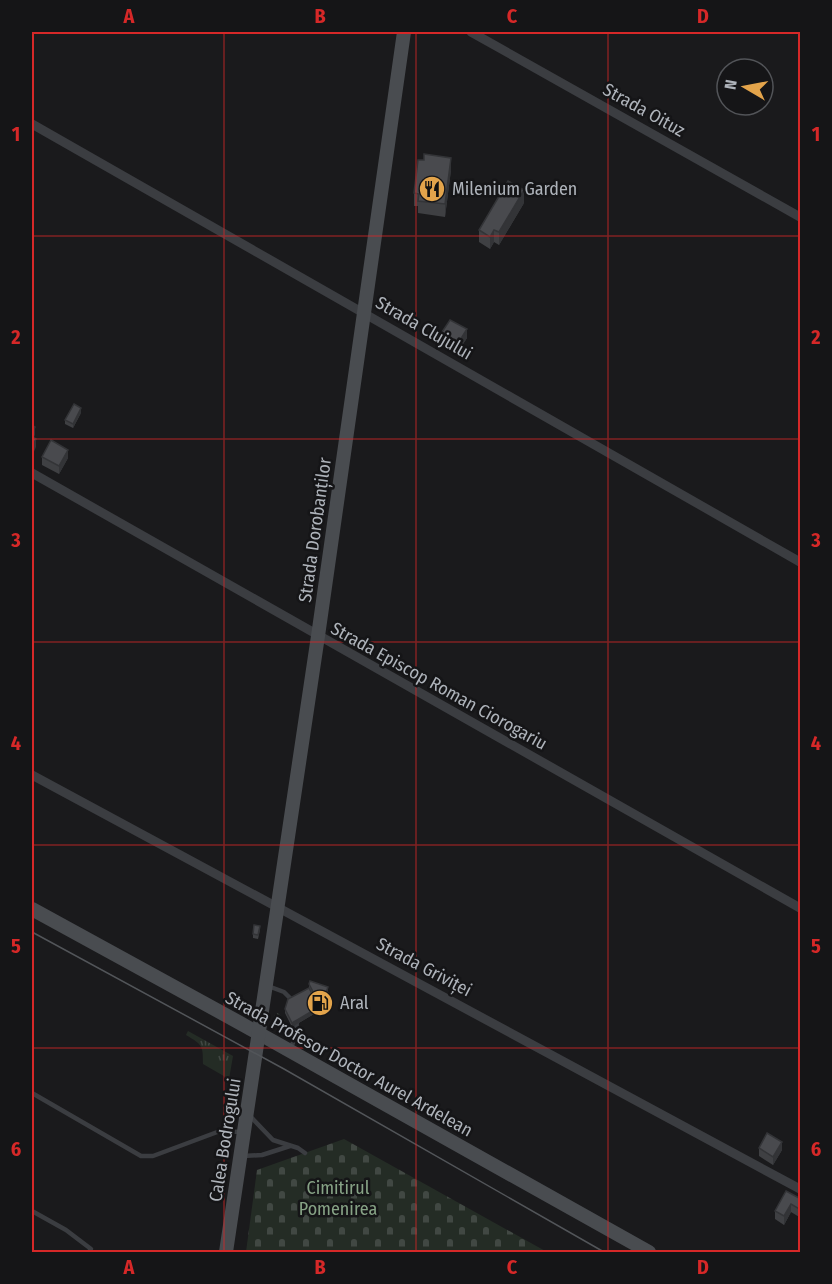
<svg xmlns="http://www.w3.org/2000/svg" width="832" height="1284" font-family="'Fira Sans Condensed',sans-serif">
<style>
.grass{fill:url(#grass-tufts)}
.cemetery{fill:url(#cemetery-stones)}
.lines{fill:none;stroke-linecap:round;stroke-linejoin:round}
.service{stroke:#3b3d41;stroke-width:4.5}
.minor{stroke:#3b3d41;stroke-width:9}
.secondary{stroke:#494c50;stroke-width:14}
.tram{stroke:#525559;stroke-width:1.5}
.wall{fill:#3f4043}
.shaded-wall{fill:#333437}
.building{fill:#494a4e;stroke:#333437;stroke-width:1.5}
.grid{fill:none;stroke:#d62828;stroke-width:1.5;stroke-opacity:0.55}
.labels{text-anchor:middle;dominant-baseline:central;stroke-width:5;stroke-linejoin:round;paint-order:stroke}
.street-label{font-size:18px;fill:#aeb3ba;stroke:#151517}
.poi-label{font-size:18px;fill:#aeb3ba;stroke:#151517;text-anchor:start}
.park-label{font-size:18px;fill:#87a386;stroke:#151517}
.neatline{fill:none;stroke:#d62828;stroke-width:2}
.grid-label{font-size:20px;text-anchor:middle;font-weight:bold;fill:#d62828}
</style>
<defs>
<pattern id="grass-tufts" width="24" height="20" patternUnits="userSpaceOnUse" patternTransform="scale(1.5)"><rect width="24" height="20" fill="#242c25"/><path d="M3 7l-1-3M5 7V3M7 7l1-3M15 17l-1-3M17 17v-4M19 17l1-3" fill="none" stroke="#414843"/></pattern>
<pattern id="cemetery-stones" width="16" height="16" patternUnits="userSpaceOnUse" patternTransform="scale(1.5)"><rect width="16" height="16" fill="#242c25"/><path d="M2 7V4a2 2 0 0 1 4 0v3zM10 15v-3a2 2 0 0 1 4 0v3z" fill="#414843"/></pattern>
</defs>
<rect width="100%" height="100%" fill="#1a1a1c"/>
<g class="grass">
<path d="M278 1013 285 1021 286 1028 283 1030 279 1029 273 1022 274 1016Z"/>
<path d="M188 1031 233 1056 229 1079 203 1064C203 1046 203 1045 186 1035Z"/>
</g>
<path class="cemetery" d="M344 1139 547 1252H246L257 1170Z"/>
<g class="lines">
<g class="service">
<path d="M268 986 284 992 294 1002"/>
<path d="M291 1048 296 1034 297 1019"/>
<path d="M32 1093 141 1156H153L220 1131 241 1132"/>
<path d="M250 1116 273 1140 298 1148 305 1153"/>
<path d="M243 1156 262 1155 290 1146"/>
<path d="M32 1211 66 1230 91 1249 89 1252"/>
</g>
<g class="minor">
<path d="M471 32 800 217"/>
<path d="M32 124 800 562"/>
<path d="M32 473 800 908"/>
<path d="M32 775 800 1189"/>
</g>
<g class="secondary">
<path d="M32 909 240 1023 649 1252"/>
<path d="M226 1252 318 636 404 32"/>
</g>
<path class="tram" d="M32 932 284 1069 604 1252"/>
</g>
<g class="wall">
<path d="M424 160 451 170 445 217 418 213V206H414V193Z"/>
<path d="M524 203 499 245 494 242 490 249 479 242V230Z"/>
<path d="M440 335 467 338 457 353 440 344Z"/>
<path d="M81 413 73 428 65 424V420Z"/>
<path d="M42 457 68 458 59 474 42 465Z"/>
<path d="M260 930 258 939 253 938V934Z"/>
<path d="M309 984 328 995 322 1012 319 1011 292 1027 285 1013V1009L309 988Z"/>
<path d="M759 1148 782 1150 773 1165 759 1156Z"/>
<path d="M801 1199V1218L791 1212 784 1225 775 1219V1211Z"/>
</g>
<g class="shaded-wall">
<path d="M451 158V170L445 217V204Z"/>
<path d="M524 190V203L499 245V232Z"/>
<path d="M494 230V242L490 249V237Z"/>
<path d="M467 329V338L457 353V345Z"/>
<path d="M81 408V413L73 428V424Z"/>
<path d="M35 427V435L32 442V434Z"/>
<path d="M36 439V447L32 456V447Z"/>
<path d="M68 450V458L59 474V466Z"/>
<path d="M328 987V995L322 1012V1004Z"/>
<path d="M319 1007V1011L292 1027V1023Z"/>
<path d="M782 1142V1150L773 1165V1157Z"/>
<path d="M791 1204V1212L784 1225V1216Z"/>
</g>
<g class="building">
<path d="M424 154 451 158 445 204 418 201 419 194 414 193 418 160H424Z"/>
<path d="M508 181 524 190 499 232 494 230 490 237 479 230Z"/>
<path d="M450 320 467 329 457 345 440 335Z"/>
<path d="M74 404 81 408 73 424 65 420Z"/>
<path d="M32 425 35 427 32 434Z"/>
<path d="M32 436 36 439 32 447Z"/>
<path d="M51 440 68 450 59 466 42 457Z"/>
<path d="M254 925 260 926 258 935 253 934Z"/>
<path d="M310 981 328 987 322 1004 319 1003 309 984Z"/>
<path d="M309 988 319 1007 292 1023 285 1009 288 999Z"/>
<path d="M767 1133 782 1142 773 1157 759 1148Z"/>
<path d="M786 1191 801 1199V1210L791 1204 784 1216 775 1211Z"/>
</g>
<path class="grid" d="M224 32V1252M416 32V1252M608 32V1252M32 236H800M32 439H800M32 642H800M32 845H800M32 1048H800"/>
<defs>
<g id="restaurant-disc" transform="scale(1.35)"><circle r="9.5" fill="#e3a44b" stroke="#151517"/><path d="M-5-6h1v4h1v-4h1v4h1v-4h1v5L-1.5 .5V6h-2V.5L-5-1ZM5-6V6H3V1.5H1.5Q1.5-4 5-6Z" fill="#111"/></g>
<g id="fuel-disc" transform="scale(1.35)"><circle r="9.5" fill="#e3a44b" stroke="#151517"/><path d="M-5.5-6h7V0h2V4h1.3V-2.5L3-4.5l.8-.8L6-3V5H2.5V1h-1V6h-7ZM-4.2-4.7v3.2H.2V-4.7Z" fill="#111"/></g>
</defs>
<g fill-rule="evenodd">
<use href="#restaurant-disc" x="432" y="189"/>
<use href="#fuel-disc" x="320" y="1003"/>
</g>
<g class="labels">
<g class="street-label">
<text transform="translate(644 110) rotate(29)">Strada Oituz</text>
<text transform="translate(424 328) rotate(30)">Strada Clujului</text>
<text transform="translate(315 530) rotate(-82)">Strada Dorobanților</text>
<text transform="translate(439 686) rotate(29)">Strada Episcop Roman Ciorogariu</text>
<text transform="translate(424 967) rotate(28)">Strada Griviței</text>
<text transform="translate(349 1064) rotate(29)">Strada Profesor Doctor Aurel Ardelean</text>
<text transform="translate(225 1140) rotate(-81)">Calea Bodrogului</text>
</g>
<g class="poi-label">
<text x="452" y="189">Milenium Garden</text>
<text x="340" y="1003">Aral</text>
</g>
<g class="park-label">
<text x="338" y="1188">Cimitirul<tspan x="338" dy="21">Pomenirea</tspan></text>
</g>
</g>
<rect width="832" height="1284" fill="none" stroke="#151517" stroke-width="66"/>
<g transform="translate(745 87) rotate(280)"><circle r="28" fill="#151517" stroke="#525458" stroke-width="1.5"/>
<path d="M0-4.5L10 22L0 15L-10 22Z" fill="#e3a44b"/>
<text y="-9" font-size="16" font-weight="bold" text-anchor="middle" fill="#aeb3ba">N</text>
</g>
<rect x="33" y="33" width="766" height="1218" class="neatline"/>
<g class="grid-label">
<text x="129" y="23">A</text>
<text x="320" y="23">B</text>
<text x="512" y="23">C</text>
<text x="703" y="23">D</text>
<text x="16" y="141">1</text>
<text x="816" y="141">1</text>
<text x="16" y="344">2</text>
<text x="816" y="344">2</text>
<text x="16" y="547">3</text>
<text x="816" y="547">3</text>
<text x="16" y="750">4</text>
<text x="816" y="750">4</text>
<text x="16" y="953">5</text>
<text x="816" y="953">5</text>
<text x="16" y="1156">6</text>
<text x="816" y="1156">6</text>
<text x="129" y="1274">A</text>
<text x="320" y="1274">B</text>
<text x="512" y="1274">C</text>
<text x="703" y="1274">D</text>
</g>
</svg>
